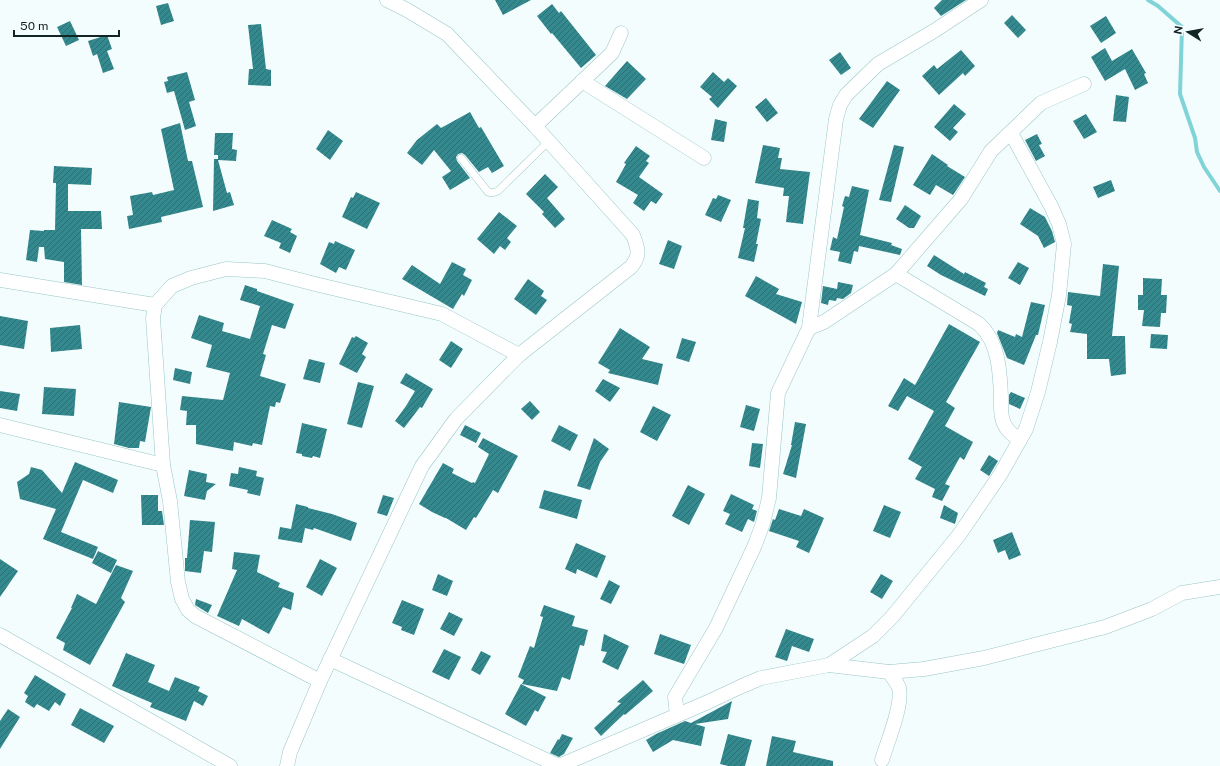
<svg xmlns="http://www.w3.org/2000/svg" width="1220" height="766" font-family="'Public Sans',sans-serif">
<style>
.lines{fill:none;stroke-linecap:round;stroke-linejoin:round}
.stream{stroke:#80d3d7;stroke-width:4}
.building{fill:url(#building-hatch)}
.lane-casing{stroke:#9ac6c8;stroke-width:8}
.street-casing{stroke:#9ac6c8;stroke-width:15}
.lane{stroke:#fff;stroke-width:7}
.street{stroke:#fff;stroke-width:14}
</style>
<defs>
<pattern id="building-hatch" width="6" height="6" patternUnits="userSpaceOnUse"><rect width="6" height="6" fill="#34898e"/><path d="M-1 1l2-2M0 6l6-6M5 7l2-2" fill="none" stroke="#2b7074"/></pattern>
</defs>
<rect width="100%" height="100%" fill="#f4fdfd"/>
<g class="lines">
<path class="stream" d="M1148 0 1158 6 1182 27 1180 94 1195 138 1197 152 1204 167 1220 191"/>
</g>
<g class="building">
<path d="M495 0H531L503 15Z"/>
<path d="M942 0H966L941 16 934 8Z"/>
<path d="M168 3 174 21 161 25 156 6Z"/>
<path d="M552 4 559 13 561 11 596 55 581 68 552 33 551 34 537 16Z"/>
<path d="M1012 15 1026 30 1018 38 1004 23Z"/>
<path d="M1106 16 1116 33 1101 43 1090 26Z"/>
<path d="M70 21 79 40 66 46 57 27Z"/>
<path d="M261 24 266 69 271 70V86L248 85 249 69H253L248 25Z"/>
<path d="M107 35 112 49 107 51 114 69 103 73 97 54 93 56 88 41Z"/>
<path d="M1105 48 1112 61 1132 49 1146 73 1144 74 1148 83 1135 90 1125 69 1105 81 1091 57Z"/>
<path d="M961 50 975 66 965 76 963 73 939 95 922 76 934 65 937 69Z"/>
<path d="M840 52 851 68 841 75 829 60Z"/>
<path d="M627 61 646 79 627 99 605 86Z"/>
<path d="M187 72 195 100 189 102 196 126 185 130 174 91 167 93 164 82 168 81 167 77Z"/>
<path d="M713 72 724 82 728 78 737 86 718 108 709 99 712 97 700 87Z"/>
<path d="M887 81 900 90 873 128 859 119Z"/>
<path d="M1116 95 1129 97 1126 122 1113 121Z"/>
<path d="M766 98 778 113 767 122 755 107Z"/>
<path d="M954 104 966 114 953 128 958 132 950 141 934 127Z"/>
<path d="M470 112 479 128 481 127 504 166 492 173 488 167 479 172 465 155 462 153 458 154 456 157 457 161 470 178 450 190 442 177 451 171 434 150 422 165 407 153 417 140 437 124 441 128Z"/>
<path d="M1086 114 1097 132 1084 139 1073 121Z"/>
<path d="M715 119 727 122 724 142 711 140Z"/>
<path d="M180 123 188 161H192L203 207 161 217 162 222 129 229 127 216 133 215 130 196 152 192 153 195 174 190 161 129Z"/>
<path d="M328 130 343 141 330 160 316 149Z"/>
<path d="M215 133H233L232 149 237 150 236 161 218 160 227 193 230 192 234 205 213 211 214 159H218V155H214Z"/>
<path d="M1037 134 1042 144 1039 145 1045 156 1036 161 1025 140Z"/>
<path d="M763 145 780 148 778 158H782L780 169 810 172 803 224 786 222 789 196H783L784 188 755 183Z"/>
<path d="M894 145 904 147 891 202 879 200Z"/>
<path d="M636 146 650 156 646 161 649 163 639 177 663 194 656 204 651 201 644 211 633 203 638 195 616 182 626 164 624 163Z"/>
<path d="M932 154 948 165 947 166 965 177 953 195 936 185 930 195 913 185Z"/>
<path d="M54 166 92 168 91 185 68 184V211H101L102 229H81L82 285 64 282V262L45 259 44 247H39L37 262 26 260 30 230 44 231V230H55L56 183H53Z"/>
<path d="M545 174 558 187 547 198 565 219 555 228 542 214 544 212 526 194Z"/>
<path d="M1111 180 1115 191 1098 198 1093 187Z"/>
<path d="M852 186 869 190 860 235 892 243 891 245 902 249 900 255 859 246 858 252 854 251 851 264 838 261 840 252 830 250 833 237 837 239 844 207 842 206 845 196 849 197Z"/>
<path d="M356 192 380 203 367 229 342 217 351 197 353 198Z"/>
<path d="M718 195 731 200 721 222 705 215 713 198 716 199Z"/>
<path d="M748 199 759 201 757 218 761 219 756 244H758L754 262 738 258 745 228H743Z"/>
<path d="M905 205 921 216 914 228H909L896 219Z"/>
<path d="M1030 208 1045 217 1052 231 1055 242 1044 248 1038 236 1020 224Z"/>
<path d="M499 212 517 226 507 238 511 242 505 250 500 246 494 254 477 239Z"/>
<path d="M272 220 292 229 290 232 297 236 290 253 279 248 281 243 264 236Z"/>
<path d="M668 240 682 246 674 269 659 264Z"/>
<path d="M335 241 355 250 346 270 339 267 336 273 320 264 329 242 334 244Z"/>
<path d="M934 255 964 274 965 272 986 283 984 287 988 289 985 296 941 275 927 266Z"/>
<path d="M452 262 466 269 463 275 472 280 464 296 462 294 453 309 402 279 412 265 440 284Z"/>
<path d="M1018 262 1029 268 1020 285 1008 278Z"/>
<path d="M1103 264 1119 266 1112 336H1125L1126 374 1111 376 1109 359H1087V334L1070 332 1072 324 1069 323 1072 306 1067 305 1068 292 1100 296Z"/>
<path d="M756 276 779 289 776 294 802 302 796 324 745 296Z"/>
<path d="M1143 278 1162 279 1161 295H1167L1166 313H1161L1160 327 1142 326 1144 310H1138V295H1143Z"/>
<path d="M528 279 544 291 541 296 547 300 536 315 514 299Z"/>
<path d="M838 282 853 285 851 293 843 299 837 298 836 301 829 300 828 305 821 303 823 286 837 289Z"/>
<path d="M245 285 257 289V291L294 304 285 329 272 325 263 354 266 355 260 376 286 384 280 403 276 402 275 407 270 406 262 445 253 443 252 446 234 442 233 451 196 444V425H186L187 411 180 410 182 396 223 400 230 373 206 367 212 345 191 338 199 315 224 323 222 331 250 339 260 306 240 300Z"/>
<path d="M1031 302 1045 305 1038 335H1036L1024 365 1007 358 997 333 998 330 1015 337 1016 334 1022 337Z"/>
<path d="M0 316 28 321 24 349 0 345Z"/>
<path d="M949 324 980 342 946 402 955 408 945 426 973 442 964 460 960 457 945 484 950 486 942 501 932 497 935 489 915 479 922 467 908 459 934 411 907 396 898 411 888 406 904 378 915 385Z"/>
<path d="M80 325 82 349 51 352 50 328Z"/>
<path d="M620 328 650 347 642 359 663 364 658 385 608 373 610 370 598 363Z"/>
<path d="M1151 334 1168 335 1167 349 1150 348Z"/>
<path d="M356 336 368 343 362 354 366 357 357 373 339 364 352 337 354 338Z"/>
<path d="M682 338 696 342 689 362 676 358Z"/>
<path d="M451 341 463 349 451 368 439 360Z"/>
<path d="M309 359 325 363 320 383 303 379Z"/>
<path d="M175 368 192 372 190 384 173 380Z"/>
<path d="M406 373 433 389 422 408 420 407 404 428 395 421 406 406 415 391 400 383Z"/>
<path d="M603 379 620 388 610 402 595 391Z"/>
<path d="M358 382 374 386 362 428 347 424Z"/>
<path d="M44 387 76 389 74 416 42 414Z"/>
<path d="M0 391 20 394 17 411 0 408Z"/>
<path d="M1011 392 1025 398 1020 409 1009 404V395Z"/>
<path d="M530 401 540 412 532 420 521 409Z"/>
<path d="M119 402 151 407 145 442 140 441 139 448H129L114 444Z"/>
<path d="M746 405 760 409 754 431 740 427Z"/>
<path d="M653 406 671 415 657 441 640 432Z"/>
<path d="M795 422 806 424 796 478 783 474 792 445H791Z"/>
<path d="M302 423 327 429 320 458 313 456 312 458 302 456V454L296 453Z"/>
<path d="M465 425 481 433 476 443 460 435Z"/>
<path d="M559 425 578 435 570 451 551 441Z"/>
<path d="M483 438 518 456 498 493 493 490 476 518 474 517 466 530 446 518H445L432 512 419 504 443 463 454 469 452 473 472 483 473 482 475 483 489 454 478 447Z"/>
<path d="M594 438 609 449 600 462 590 490 577 486Z"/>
<path d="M752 443 763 444 760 468 749 466Z"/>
<path d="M989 455 998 461 989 476 980 470Z"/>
<path d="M75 462 118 480 113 493 83 480 61 532 98 547 93 559 43 539 56 509 20 499 17 482 29 474 31 467 42 470 62 493Z"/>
<path d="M239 467 257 471 256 476 264 478 260 496 247 493 248 490 229 486 231 473 238 474Z"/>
<path d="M189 470 207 474 206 482 216 484 207 491 205 500 184 496Z"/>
<path d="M688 485 705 494 689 525 672 516Z"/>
<path d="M544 490 582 500 577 519 539 508Z"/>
<path d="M731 494 754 505 752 509 757 511 754 522 748 519 742 532 725 524 730 514 723 511Z"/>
<path d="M141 495H158V511H162L164 525H142Z"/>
<path d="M383 495 394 498 387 516 377 513Z"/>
<path d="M296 504 308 507V508L332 514 357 523 351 541 314 528 313 530 305 528 302 543 278 539 280 527 291 529Z"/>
<path d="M884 505 901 512 890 538 873 531Z"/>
<path d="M944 505 958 513 955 524 940 518Z"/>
<path d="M779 509 801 516 804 509 824 518 809 553 796 547 799 541 769 531 773 519 775 520Z"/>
<path d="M190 520 215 522 212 552 204 551 201 573 185 571V558H187Z"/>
<path d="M1012 532 1021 555 1009 560 1005 550 998 553 993 540Z"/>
<path d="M576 543 606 556 597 578 577 569 576 574 565 569Z"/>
<path d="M98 551 117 560 111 573 92 563Z"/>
<path d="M234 552 260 555 257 572 280 583 278 587 294 593 291 610 283 607 269 634 242 619 239 626 217 616 237 570 232 569Z"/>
<path d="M0 559 18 571 0 597Z"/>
<path d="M320 559 337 568 322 596 306 587Z"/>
<path d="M116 565 133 571 121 598 125 602 90 665 63 650 65 643 56 638 72 608H71L77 594 96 604Z"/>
<path d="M438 574 453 581 447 596 432 590Z"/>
<path d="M881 574 893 581 882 599 870 592Z"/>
<path d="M609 580 620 586 611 604 600 599Z"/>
<path d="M196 599 212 605 208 613 195 605Z"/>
<path d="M402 600 424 609 414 635 401 630 402 627 392 623Z"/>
<path d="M544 605 575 616 572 626 588 630 584 646 580 645 570 680 562 677 557 691 522 684 524 680 518 677 530 646 534 648 543 617 540 616Z"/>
<path d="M449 612 463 619 454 636 440 629Z"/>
<path d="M786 629 814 639 809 652 792 646 787 661 775 657Z"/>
<path d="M604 634 629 646 618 670 602 662 607 652 601 651Z"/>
<path d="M660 634 691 645 684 664 654 654Z"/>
<path d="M444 649 461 657 449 680 432 672Z"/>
<path d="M481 651 491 656 480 675 471 670Z"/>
<path d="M126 653 155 665 148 682 169 691 175 677 200 687 198 691 208 696 203 706 194 701 186 721 150 707 152 703 112 686Z"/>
<path d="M35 675 66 694 60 706 55 702 49 711 37 704 34 708 25 702 28 696 24 693Z"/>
<path d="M643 680 653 691 625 715 624 714 601 736 594 728 621 703 617 702Z"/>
<path d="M521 684 546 697 538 712 535 710 526 726 505 714Z"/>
<path d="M732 701 728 719 695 724 705 727 701 746 673 740 653 752 646 740 656 734 685 721 691 723Z"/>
<path d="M80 708 114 726 104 743 71 725Z"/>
<path d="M8 709 20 717 0 749V721Z"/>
<path d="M562 734 573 738 564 754 559 757 550 753 558 739 559 740Z"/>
<path d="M728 734 752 740 745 766H728L720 764Z"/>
<path d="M772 736 796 741 793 752 833 761V766H766Z"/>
</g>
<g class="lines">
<g class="lane-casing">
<path id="lane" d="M461 158 488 192 492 193 498 191 548 142"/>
</g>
<g class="street-casing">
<g id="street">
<path d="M582 81 704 158"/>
<path d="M535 126 612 53 621 33"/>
<path d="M896 274 979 324C999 342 1000 372 1001 397 1001 408 1000 421 1008 430 1011 434 1016 437 1020 440"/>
<path d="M0 280 155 305"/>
<path d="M809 328 824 322 896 274 961 199 991 151 1041 103 1084 84"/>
<path d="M0 425 163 465"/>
<path d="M0 635 230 766"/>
<path d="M330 659 559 766"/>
<path d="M829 665 873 636 892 617 959 535 1000 475 1026 429 1038 392 1050 342 1059 295 1064 244 1059 224 1051 206 1011 133"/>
<path d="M320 681 195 616 188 610 182 599 178 582 170 501 163 465 153 318 155 305 172 286 191 278 226 269 265 271 315 284 442 314 519 355"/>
<path d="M677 715 675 697 716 628 755 545 763 523 769 498 778 393 809 328 836 119 840 105 846 95 878 64 934 31 981 0"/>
<path d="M882 760C887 743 903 705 899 688 897 682 892 677 889 672"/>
<path d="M287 766 290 752 320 681 422 466 456 419 519 355 631 267C641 255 638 249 633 235L535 126 447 34 407 10 387 0"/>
<path d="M559 766 708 702 742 686 761 678 829 665 889 672 924 669 984 658 1105 627 1152 609 1182 593 1220 587"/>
</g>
</g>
<use href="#lane" class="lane"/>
<use href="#street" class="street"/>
</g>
<g transform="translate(1188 32) rotate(281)" stroke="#f4fdfd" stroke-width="3" paint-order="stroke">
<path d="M0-3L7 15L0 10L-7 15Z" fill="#132425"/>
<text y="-6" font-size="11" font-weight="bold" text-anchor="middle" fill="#132425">N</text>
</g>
<path d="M14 30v6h105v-6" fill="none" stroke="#132425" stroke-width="2"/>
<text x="20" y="30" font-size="12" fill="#132425" stroke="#f4fdfd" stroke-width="3" paint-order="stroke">50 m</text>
</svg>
